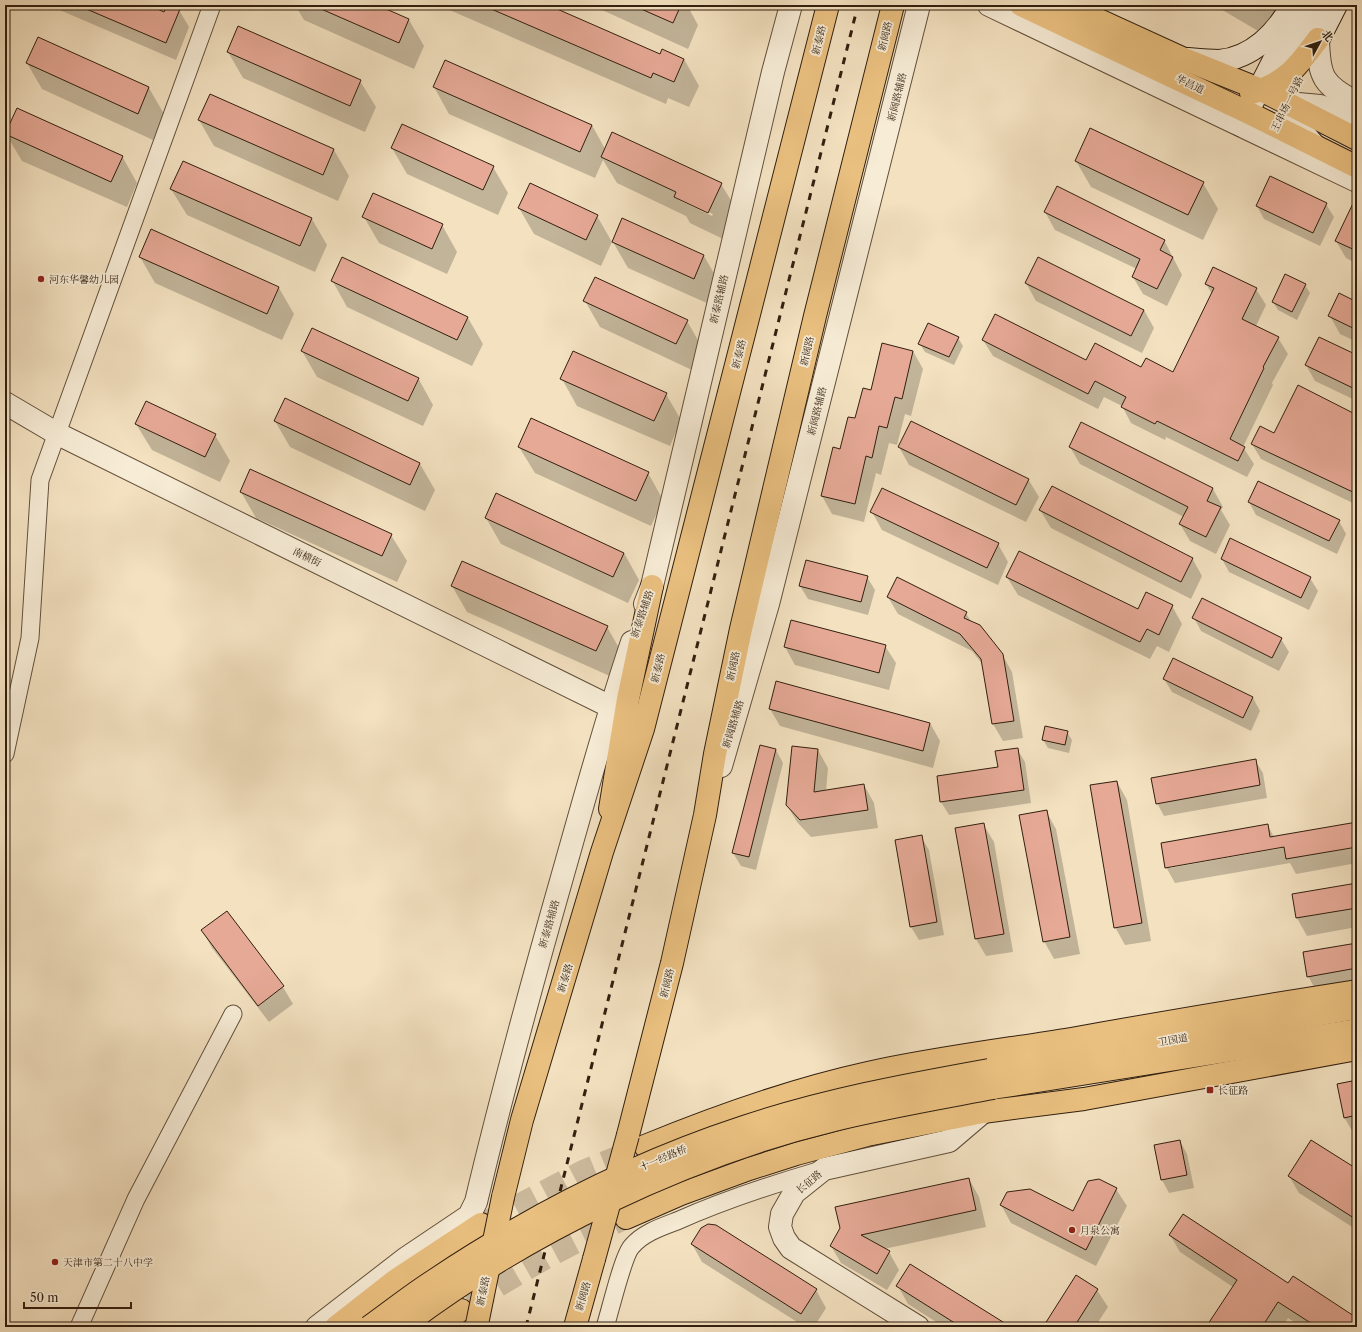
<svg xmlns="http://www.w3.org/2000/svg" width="1362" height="1332" font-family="'Libre Caslon Text','Noto Serif SC',serif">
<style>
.shadow{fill:#0003;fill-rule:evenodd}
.building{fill:#e6a996;stroke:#311f0f}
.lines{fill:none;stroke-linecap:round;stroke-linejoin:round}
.primary-tunnel{stroke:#ccba9d;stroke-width:22;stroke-dasharray:22 11;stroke-linecap:butt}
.minor-casing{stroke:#62503b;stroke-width:19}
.tertiary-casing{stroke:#62503b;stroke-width:24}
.secondary-casing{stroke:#311f0f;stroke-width:24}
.primary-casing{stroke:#311f0f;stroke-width:24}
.trunk-casing{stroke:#311f0f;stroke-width:24}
.minor{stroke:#f7ecd6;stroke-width:17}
.tertiary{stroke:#f7ecd6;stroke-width:22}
.secondary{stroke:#f7ecd6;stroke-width:22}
.primary{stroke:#eac080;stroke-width:22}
.trunk{stroke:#eac080;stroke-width:22}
.rail{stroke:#311f0f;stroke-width:3;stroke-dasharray:7 7;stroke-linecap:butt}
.primary-bridge-casing{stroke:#311f0f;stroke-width:24;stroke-linecap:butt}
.trunk-bridge-casing{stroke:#311f0f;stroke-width:24;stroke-linecap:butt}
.primary-bridge{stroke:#eac080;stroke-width:22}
.trunk-bridge{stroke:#eac080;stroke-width:22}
.poi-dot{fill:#8f2418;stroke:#f7ecd6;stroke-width:1.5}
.labels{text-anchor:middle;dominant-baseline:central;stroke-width:3.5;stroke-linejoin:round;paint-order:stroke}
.street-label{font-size:10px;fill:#311f0f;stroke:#f7ecd6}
.poi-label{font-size:10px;fill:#311f0f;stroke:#f7ecd6;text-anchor:start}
</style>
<rect width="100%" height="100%" fill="#f3e1c0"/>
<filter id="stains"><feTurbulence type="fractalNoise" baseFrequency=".005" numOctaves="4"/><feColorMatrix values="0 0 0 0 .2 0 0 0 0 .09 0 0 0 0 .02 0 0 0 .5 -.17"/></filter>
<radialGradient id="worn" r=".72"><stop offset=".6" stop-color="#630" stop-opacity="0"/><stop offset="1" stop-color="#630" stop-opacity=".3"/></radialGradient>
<g class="shadow">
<path d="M48 5H147L165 13 168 5 179 10 189 27 176 60Z"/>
<path d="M295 5H374L409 20 424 46 414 69 304 20Z"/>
<path d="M438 5H547L660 55 684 59 699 86 689 107 668 98 666 104Z"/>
<path d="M591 5H687L698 25 688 49Z"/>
<path d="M1214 5H1282L1270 29 1258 31Z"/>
<path d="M38 38 149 88 164 114 153 140 42 89 27 63Z"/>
<path d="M228 52 360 81 376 107 365 132 243 78Z"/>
<path d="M434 87 592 125 605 149 613 133 721 184 737 210 723 239 690 223 686 216 617 183 603 160 595 178 449 114ZM679 198 713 214 712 216 679 200Z"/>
<path d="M210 95 334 150 349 176 338 201 214 146 199 120Z"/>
<path d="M6 134 122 156 137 183 127 207 22 161Z"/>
<path d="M392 148 493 167 508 193 498 215 407 174Z"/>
<path d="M1076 161 1203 183 1218 209 1203 240 1091 187Z"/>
<path d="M171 189 312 219 327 245 315 272 187 215Z"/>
<path d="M1326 204 1334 217 1320 246 1264 219 1257 206Z"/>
<path d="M519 208 597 216 612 242 601 266 534 234Z"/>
<path d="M1045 212 1164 240 1182 275 1167 306 1143 294 1133 277 1137 269 1055 230Z"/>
<path d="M1357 212V264L1346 258 1336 241Z"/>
<path d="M364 217 442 225 457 252 447 274 379 243Z"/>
<path d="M613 242 704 256 719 282 709 304 628 268Z"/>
<path d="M140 257 279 288 294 314 282 340 155 283Z"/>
<path d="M332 280 468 318 483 344 472 366 347 307Z"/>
<path d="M1026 283 1144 310 1154 328 1142 353 1036 301Z"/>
<path d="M1206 284 1256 289 1266 305 1256 326 1278 338 1288 354 1272 383 1273 385 1243 447 1254 464 1247 477 1166 437 1165 440 1131 423 1122 406 1104 397 1098 409 993 356 983 340 1087 361 1174 373 1212 294Z"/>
<path d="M1305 285 1310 293 1297 320 1278 310 1273 302Z"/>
<path d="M585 301 687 321 702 347 692 370 600 327Z"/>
<path d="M1357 303V342L1340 334 1330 316Z"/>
<path d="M958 338 963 346 954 365 925 352 920 344Z"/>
<path d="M302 351 418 378 433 405 423 426 317 377Z"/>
<path d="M913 351 923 369 911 416 905 414 897 445 889 443 881 475 876 473 864 522 832 514 822 496 841 450 871 391Z"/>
<path d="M1357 356V401L1315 381 1306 365Z"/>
<path d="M562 379 666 394 681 420 670 446 577 406Z"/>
<path d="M285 400 420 464 435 490 425 511 290 447 275 421Z"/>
<path d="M1357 416V505L1261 459 1252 444 1274 434Z"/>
<path d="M1082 423 1213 489 1223 507 1221 510 1230 525 1216 554 1190 541 1180 524 1184 517 1080 464 1070 447Z"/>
<path d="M136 424 215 435 230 461 220 482 152 450Z"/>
<path d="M519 447 648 473 663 500 651 526 535 473Z"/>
<path d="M899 447 1028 479 1039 497 1026 522 909 465Z"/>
<path d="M241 492 391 535 407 561 397 582 256 518Z"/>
<path d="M1249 502 1339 521 1346 534 1337 554 1256 515Z"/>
<path d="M1040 510 1192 558 1202 576 1191 599 1051 528Z"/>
<path d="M872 512 998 544 1008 562 998 585 882 530Z"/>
<path d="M486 518 624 553 639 580 628 603 501 544Z"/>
<path d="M1222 559 1310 578 1318 591 1309 610 1229 572Z"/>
<path d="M867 577 875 590 868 615 808 599 800 586Z"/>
<path d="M1007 577 1138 610 1172 606 1182 624 1169 652 1157 646 1150 659 1018 595Z"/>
<path d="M452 586 607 627 622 653 612 677 467 612Z"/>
<path d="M888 597 966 613 972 623 1002 654 1012 672 1023 738 1003 741 993 724 983 665 972 651 898 614Z"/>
<path d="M1194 618 1281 639 1289 652 1279 671 1201 631Z"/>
<path d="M885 646 896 663 889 690 795 665 785 647Z"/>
<path d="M1164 679 1253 698 1260 711 1251 731 1172 692Z"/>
<path d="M770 709 930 723 940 741 933 768 780 726Z"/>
<path d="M1067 732 1072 740 1069 753 1048 748 1043 740Z"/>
<path d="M760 746 776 750 783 763 756 870 741 866 733 853Z"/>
<path d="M1017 749 1025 762 1031 803 949 815 941 802 999 768Z"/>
<path d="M818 750 828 768 826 791 864 785 874 803 878 828 811 837 797 822 787 805Z"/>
<path d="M1255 760 1263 773 1267 798 1164 816 1157 803Z"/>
<path d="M1117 782 1127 800 1151 941 1125 945 1115 927Z"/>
<path d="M1046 811 1056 829 1080 954 1054 959 1044 941Z"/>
<path d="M1357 823V863L1296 874 1290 863 1175 883 1166 867 1268 826 1274 837ZM1282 846V848L1170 868V866Z"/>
<path d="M983 824 994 842 1013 952 986 956 976 939 956 829Z"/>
<path d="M921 837 929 850 944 935 919 940 911 927 896 841Z"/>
<path d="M1357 884V927L1307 936 1297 918 1293 895Z"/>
<path d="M202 930 283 987 293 1004 269 1022 212 948Z"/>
<path d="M1357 944V987L1318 994 1308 976Z"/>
<path d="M1352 1082 1353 1085 1357 1084V1133L1354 1134 1344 1117Z"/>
<path d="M1180 1141 1187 1154 1194 1188 1169 1193 1162 1180 1155 1146Z"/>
<path d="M1357 1171V1230L1299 1193 1289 1176Z"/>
<path d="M969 1179 979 1197 986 1227 884 1249 889 1252 899 1270 887 1290 841 1263 831 1246Z"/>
<path d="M1116 1189 1127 1206 1096 1266 1011 1223 1001 1205 1074 1212Z"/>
<path d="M1170 1235 1289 1285 1357 1320V1327H1302L1288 1318 1283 1327H1208L1233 1287 1180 1252Z"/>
<path d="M692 1244 816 1290 826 1308 814 1327H805L702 1262Z"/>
<path d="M898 1286 1009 1327H944L908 1304Z"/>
<path d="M1097 1290 1108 1307 1095 1327H1045Z"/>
</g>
<g class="building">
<path d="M77 5H149L164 12 167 5H171L180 9 166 43Z"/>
<path d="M312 5H377L409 19 399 43Z"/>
<path d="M482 5H548L660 54 662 49 684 59 674 82 653 73 651 78Z"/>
<path d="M632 5H681L673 23Z"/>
<path d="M238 26 361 80 350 106 227 52Z"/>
<path d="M38 37 149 87 138 114 26 63Z"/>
<path d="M445 60 592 125 580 152 433 87Z"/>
<path d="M210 94 334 149 323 175 198 120Z"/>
<path d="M17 108 123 156 111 182 5 134Z"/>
<path d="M402 124 494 166 483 190 391 148Z"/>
<path d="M1090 128 1204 182 1188 215 1075 161Z"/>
<path d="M612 132 722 183 708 213 674 197 676 192 601 157Z"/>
<path d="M183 161 312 218 300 246 170 189Z"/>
<path d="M1270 176 1327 203 1313 233 1256 206Z"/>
<path d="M530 183 598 215 586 240 518 208Z"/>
<path d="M1057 186 1165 240 1160 250 1173 257 1157 289 1132 277 1140 259 1044 212Z"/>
<path d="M373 193 443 224 432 249 362 217Z"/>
<path d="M1357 195V251L1335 241Z"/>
<path d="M622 218 704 255 694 279 612 242Z"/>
<path d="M151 229 279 287 267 314 139 257Z"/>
<path d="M342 257 468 317 457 340 331 281Z"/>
<path d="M1038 257 1144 310 1131 336 1025 283Z"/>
<path d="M1213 267 1257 288 1242 319 1279 337 1263 367 1264 368 1230 439 1245 447 1238 461 1157 421 1155 424 1121 407 1126 397 1095 381 1088 394 982 340 995 314 1086 360 1095 343 1141 367 1146 358 1173 372 1214 288 1205 284Z"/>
<path d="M1285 274 1306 284 1292 312 1272 302Z"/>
<path d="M595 277 688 320 676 344 583 301Z"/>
<path d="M1339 293 1357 302V330L1328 316Z"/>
<path d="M928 323 959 337 949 357 918 344Z"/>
<path d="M312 328 419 378 408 401 301 351Z"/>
<path d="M1319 337 1357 355V390L1305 365Z"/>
<path d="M882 343 913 351 902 399 895 397 887 428 879 426 872 458 866 456 855 504 821 496 833 447 840 449 848 417 855 418 863 388 871 390Z"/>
<path d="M573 351 667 393 654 421 560 379Z"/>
<path d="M1298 385 1357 415V494L1251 444 1260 426 1274 433Z"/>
<path d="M285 398 420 463 410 485 274 421Z"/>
<path d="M146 401 216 434 205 457 135 424Z"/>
<path d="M531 418 649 472 636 501 518 447Z"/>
<path d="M911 421 1029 479 1016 505 898 447Z"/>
<path d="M1081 422 1213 488 1207 501 1221 507 1206 537 1179 524 1188 507 1069 447Z"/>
<path d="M250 469 392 534 382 556 240 492Z"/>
<path d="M1258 481 1340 520 1329 541 1248 502Z"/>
<path d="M1052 486 1193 558 1181 582 1039 510Z"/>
<path d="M882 488 999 543 987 568 870 512Z"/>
<path d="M496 493 624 553 613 577 485 518Z"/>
<path d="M1230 538 1311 577 1301 598 1221 559Z"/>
<path d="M1019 551 1138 609 1146 592 1173 605 1159 635 1147 629 1140 642 1006 577Z"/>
<path d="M806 560 868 576 861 602 799 586Z"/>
<path d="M462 561 608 626 596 651 451 586Z"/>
<path d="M897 577 967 612 964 618 980 625 1003 654 1014 721 992 724 981 659 960 634 887 597Z"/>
<path d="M1202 598 1282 638 1272 658 1192 618Z"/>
<path d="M791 620 886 645 879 673 784 647Z"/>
<path d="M1173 658 1253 697 1243 718 1163 679Z"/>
<path d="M776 681 930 723 923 751 769 709Z"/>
<path d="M1045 726 1068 731 1065 745 1042 740Z"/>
<path d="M760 745 776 749 749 857 732 853Z"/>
<path d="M792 746 818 749 814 792 864 784 868 810 800 820 786 805Z"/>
<path d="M1018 748 1024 790 940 802 937 776 998 767 995 751Z"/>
<path d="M1256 759 1260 785 1156 804 1151 778Z"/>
<path d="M1117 781 1142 923 1114 928 1090 785Z"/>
<path d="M1047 810 1070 937 1043 942 1019 815Z"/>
<path d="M1357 822V847L1286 859 1284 847 1165 868 1161 843 1268 824 1270 837Z"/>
<path d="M984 823 1004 934 975 939 955 828Z"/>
<path d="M922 835 937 922 910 927 895 840Z"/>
<path d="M1357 883V908L1296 918 1292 894Z"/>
<path d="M227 911 284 986 258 1006 201 930Z"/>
<path d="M1357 943V968L1307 977 1303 952Z"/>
<path d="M1352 1081 1357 1103V1115L1344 1118 1337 1084Z"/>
<path d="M1180 1140 1187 1175 1161 1180 1154 1145Z"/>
<path d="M1311 1140 1357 1169V1220L1288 1176Z"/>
<path d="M969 1178 976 1210 861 1235 890 1251 877 1274 830 1246 840 1228 835 1207Z"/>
<path d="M1099 1179 1117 1188 1086 1250 1000 1205 1007 1192 1030 1189 1073 1211 1088 1181Z"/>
<path d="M1183 1214 1288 1283 1293 1276 1357 1318V1327H1317L1278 1302 1262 1327H1206L1237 1280 1169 1235Z"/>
<path d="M708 1224 716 1225 817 1289 801 1314 691 1244 701 1228Z"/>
<path d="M910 1264 1011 1327H961L896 1286Z"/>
<path d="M1076 1275 1098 1289 1074 1327H1043Z"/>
</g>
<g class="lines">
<g class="primary-tunnel">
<path d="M486 1222 583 1171 637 1149"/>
<path d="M470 1304C522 1270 570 1244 626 1218"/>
</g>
<g class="minor-casing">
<g id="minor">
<path d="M5 754 30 638 40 480 212 5"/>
<path d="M79 1327 136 1199 233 1014"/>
<path d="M605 1327C610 1312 623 1255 632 1246 643 1233 661 1227 677 1221 722 1201 770 1185 818 1171"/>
</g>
</g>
<g class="tertiary-casing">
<g id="tertiary">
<path d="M989 5 1357 181"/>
<path d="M1318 39C1319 79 1323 84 1357 103"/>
<path d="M1287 103 1320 106 1357 118"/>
<path d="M5 403 56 433 611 707"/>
<path d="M645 604 652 586 773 72 791 5"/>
<path d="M721 766 768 604 919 5"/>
<path d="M317 1327 405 1259 469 1216 476 1202C502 1092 532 983 563 874 585 797 606 719 632 642"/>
<path d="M918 1327 791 1248 784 1238 780 1227 782 1214 794 1193 824 1169 949 1141 983 1112 982 1106"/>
</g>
</g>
<g class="secondary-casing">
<g id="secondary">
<path d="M1313 5C1295 39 1272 76 1292 116 1297 127 1306 136 1314 145"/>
<path d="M1310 56 1336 5"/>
<path d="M1188 59C1199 60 1209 61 1219 61 1252 58 1277 33 1292 5"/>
<path d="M1241 125 1284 40"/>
</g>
</g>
<g class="primary-casing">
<g id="primary">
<path d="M1021 5 1247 112 1357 167"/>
<path d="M1066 5 1184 59 1261 90 1357 139"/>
<path d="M1251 93C1285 84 1298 66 1318 39"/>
<path d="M610 809 628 699 652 586"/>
<path d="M989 1070 1357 1008"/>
<path d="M993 1088 1357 1030"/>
<path d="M645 1146C718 1116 791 1090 868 1073 935 1058 1003 1050 1071 1039 1166 1022 1261 1006 1357 991"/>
<path d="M626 1218 681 1194 749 1169 796 1154 867 1135 983 1112 1084 1099 1357 1049"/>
<path d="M336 1327 396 1280 481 1224"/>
<path d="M436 1327 461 1310"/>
</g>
</g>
<g class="trunk-casing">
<g id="trunk">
<path d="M628 1135 672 963 705 815 715 754 741 629 815 316 893 5"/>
<path d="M503 1197 522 1120 602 852 643 729 828 5"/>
<path d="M575 1327 594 1259"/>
</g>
</g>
<use href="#minor" class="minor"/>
<use href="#tertiary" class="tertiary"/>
<use href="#secondary" class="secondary"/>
<use href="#primary" class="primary"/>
<use href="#trunk" class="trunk"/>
<path class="rail" d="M526 1327 858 5"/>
<g class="primary-bridge-casing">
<g id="primary-bridge">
<path d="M369 1327C390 1312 411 1295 433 1281 529 1217 634 1163 744 1127 824 1100 906 1085 989 1070"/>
<path d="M402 1327C524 1234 685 1156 834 1120 887 1107 940 1098 993 1088"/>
</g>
</g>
<g class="trunk-bridge-casing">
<g id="trunk-bridge">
<path d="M594 1259 628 1135"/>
<path d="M477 1324 503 1197"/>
</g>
</g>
<use href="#primary-bridge" class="primary-bridge"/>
<use href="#trunk-bridge" class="trunk-bridge"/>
</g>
<g class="poi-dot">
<circle cx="41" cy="279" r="4"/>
<rect x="1206" y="1086" width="8" height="8" rx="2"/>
<circle cx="1072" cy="1230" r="4"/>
<circle cx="55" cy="1262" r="4"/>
</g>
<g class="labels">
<g class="street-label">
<text transform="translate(885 36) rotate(-76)">新阔路</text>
<text transform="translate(819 40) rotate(-76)">新泰路</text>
<text transform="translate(1190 84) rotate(26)">华昌道</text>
<text transform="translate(897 97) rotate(-76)">新阔路辅路</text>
<text transform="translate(1287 104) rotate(-64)">王串场一号路</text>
<text transform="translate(719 299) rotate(-77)">新泰路辅路</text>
<text transform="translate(807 351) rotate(-77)">新阔路</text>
<text transform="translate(739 354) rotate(-76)">新泰路</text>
<text transform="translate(817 411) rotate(-76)">新阔路辅路</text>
<text transform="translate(307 557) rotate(26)">南横街</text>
<text transform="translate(642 614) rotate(-71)">新泰路辅路</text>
<text transform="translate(733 666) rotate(-78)">新阔路</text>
<text transform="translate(658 668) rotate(-76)">新泰路</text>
<text transform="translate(733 724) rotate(-73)">新阔路辅路</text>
<text transform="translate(549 924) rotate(-74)">新泰路辅路</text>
<text transform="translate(565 978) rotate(-73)">新泰路</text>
<text transform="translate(667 983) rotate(-76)">新阔路</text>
<text transform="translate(1173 1040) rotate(-10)">卫国道</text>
<text transform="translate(663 1158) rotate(-23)">十一经路桥</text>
<text transform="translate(809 1182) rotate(-40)">长征路</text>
<text transform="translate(483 1291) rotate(-78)">新泰路</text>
<text transform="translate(583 1296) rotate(-74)">新阔路</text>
</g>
<g class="poi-label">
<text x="49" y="279">河东华馨幼儿园</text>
<text x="1218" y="1090">长征路</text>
<text x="1080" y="1230">月泉公寓</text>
<text x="63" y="1262">天津市第二十八中学</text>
</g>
</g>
<rect width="1362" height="1332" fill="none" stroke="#f3e1c0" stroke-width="20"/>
<rect x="6" y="6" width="1350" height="1320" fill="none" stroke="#311f0f" stroke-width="2"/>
<rect x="10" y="10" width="1342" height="1312" fill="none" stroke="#311f0f"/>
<g transform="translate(1320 42) rotate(50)" stroke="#f7ecd6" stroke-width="3" paint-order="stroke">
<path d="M0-3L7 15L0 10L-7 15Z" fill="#311f0f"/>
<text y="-6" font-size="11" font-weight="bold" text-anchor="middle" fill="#311f0f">北</text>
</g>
<path d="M24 1302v6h107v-6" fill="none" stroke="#311f0f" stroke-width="2"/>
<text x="30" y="1302" font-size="12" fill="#311f0f" stroke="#f7ecd6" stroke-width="3" paint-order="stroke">50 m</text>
<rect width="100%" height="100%" filter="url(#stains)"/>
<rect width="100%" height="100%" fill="url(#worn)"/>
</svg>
